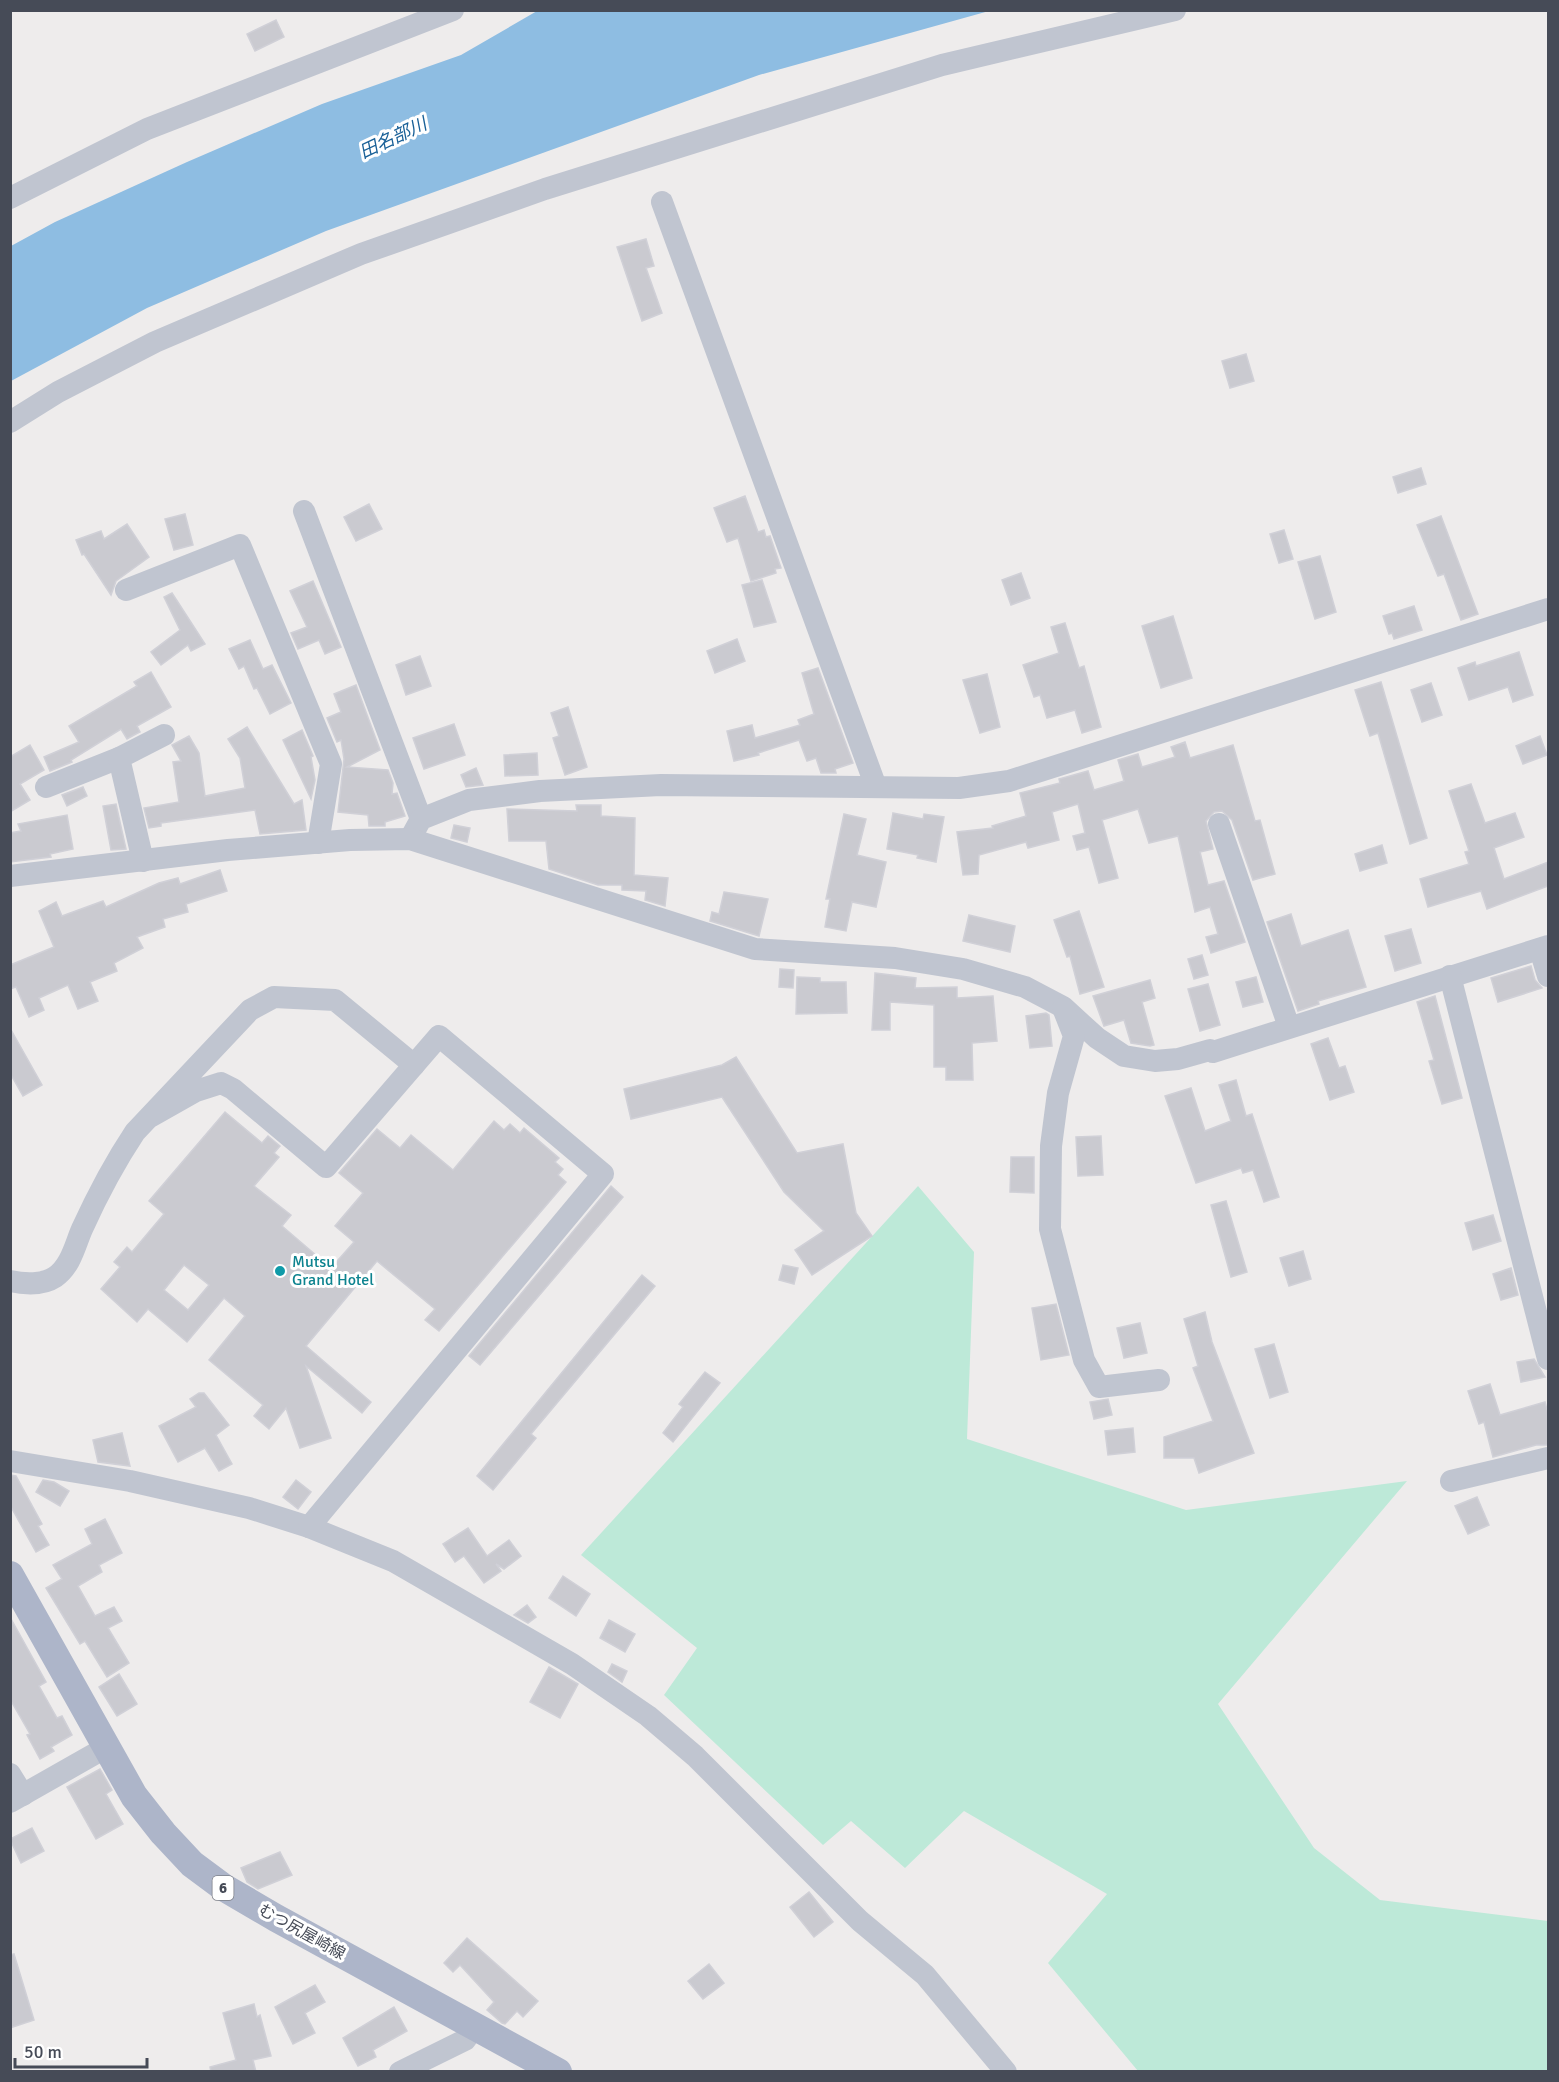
<svg xmlns="http://www.w3.org/2000/svg" width="1559" height="2082" font-family="Signika,'Noto Sans JP',sans-serif">
<style>
.green{fill:#bde9d8}
.water{fill:#8ebde2}
.building{fill:#cacad0;stroke:#d0d0d7;stroke-width:1.5;fill-rule:evenodd}
.lines{fill:none;stroke-linecap:round;stroke-linejoin:round}
.minor{stroke:#c0c5d0;stroke-width:22}
.major{stroke:#adb5c9;stroke-width:28}
.culture-dot{fill:#0f9aa8;stroke:#fff;stroke-width:2}
.labels{text-anchor:middle;dominant-baseline:central;stroke-width:6;stroke-linejoin:round;paint-order:stroke}
.shield{fill:#fff;stroke:#7e8189;stroke-width:1.5}
.shield-label{font-size:15px;font-weight:bold;fill:#464b57}
.culture-label{font-size:16px;fill:#0d838f;stroke:#fff;text-anchor:start}
.street-label{font-size:16px;fill:#464b57;stroke:#fff}
.water-label{font-size:18px;font-style:italic;fill:#196097;stroke:#fff}
</style>
<rect width="100%" height="100%" fill="#eeecec"/>
<path class="green" d="M918 1186 974 1252 967 1439 1186 1510 1407 1481 1218 1704 1314 1848 1380 1900 1548 1921V2071H1138L1048 1963 1107 1894 964 1811 905 1868 851 1821 823 1845 664 1695 697 1648 581 1555Z"/>
<path class="water" d="M537 11H989L759 75 326 231 147 308 11 381V246L55 222 187 162 322 104 461 55Z"/>
<g class="building">
<path d="M276 20 284 37 255 51 247 34Z"/>
<path d="M646 239 654 266 646 268 662 313 642 321 617 247Z"/>
<path d="M1246 354 1254 381 1230 388 1222 361Z"/>
<path d="M1421 468 1426 484 1398 493 1393 477Z"/>
<path d="M745 496 758 532 764 530 766 537 770 536 781 568 775 569 776 573 751 581 738 538 727 542 714 508Z"/>
<path d="M369 504 382 529 356 541 344 517Z"/>
<path d="M185 514 193 545 174 550 165 519Z"/>
<path d="M1441 516 1478 614 1461 620 1444 574 1438 576 1417 525Z"/>
<path d="M127 524 149 557 116 581 111 595 84 554 82 555 76 540 101 531 104 539Z"/>
<path d="M1284 530 1293 559 1279 563 1270 534Z"/>
<path d="M1320 556 1336 612 1315 619 1298 562Z"/>
<path d="M1021 573 1030 598 1011 605 1002 580Z"/>
<path d="M762 580 776 622 754 627 742 585Z"/>
<path d="M313 581 341 647 325 654 319 640 298 649 291 633 307 627 290 591Z"/>
<path d="M172 593 205 644 191 651 188 645 161 665 151 652 180 630 164 597Z"/>
<path d="M1414 606 1422 630 1394 639 1392 633 1389 634 1383 616Z"/>
<path d="M1173 616 1192 678 1161 688 1142 626Z"/>
<path d="M1065 623 1079 668 1084 666 1101 727 1082 733 1075 710 1047 718 1040 695 1034 697 1023 665 1059 653 1051 627Z"/>
<path d="M737 639 745 661 715 673 707 651Z"/>
<path d="M250 640 263 669 272 665 291 703 270 714 257 688 254 689 244 666 239 669 229 649Z"/>
<path d="M1519 652 1533 695 1513 702 1508 687 1469 700 1458 668 1475 662 1476 666Z"/>
<path d="M420 656 431 686 406 695 396 665Z"/>
<path d="M818 668 853 763 835 769 836 773H821L816 758 807 761 799 740 758 753 759 755 734 761 727 731 752 725 755 738 800 725 798 720 814 714 802 673Z"/>
<path d="M151 672 171 707 137 726 140 732 134 735 127 739 121 729 71 760 72 762 50 771 44 757 79 742 69 726 137 686 134 682Z"/>
<path d="M987 674 1000 727 980 733 963 680Z"/>
<path d="M1381 682 1427 838 1410 844 1378 733 1370 736 1355 690Z"/>
<path d="M1431 683 1442 715 1422 722 1411 690Z"/>
<path d="M356 685 380 750 347 767 388 770 393 783 392 794 397 793 405 816 385 822V826H369L368 815 338 812 344 759 341 740 337 742 327 718 341 712 334 694Z"/>
<path d="M568 707 587 767 565 775 553 738 559 736 551 713Z"/>
<path d="M454 724 465 755 424 769 413 738Z"/>
<path d="M247 727 294 804 302 800 306 830 260 834 255 810 161 823V826L149 828 144 808 179 802 173 762 181 761 172 745 189 736 199 753 205 796 245 788 240 758 228 739Z"/>
<path d="M302 730 313 756 311 757 315 780 311 799 283 740Z"/>
<path d="M1540 736 1547 755 1523 764 1516 746Z"/>
<path d="M1185 742 1190 758 1233 745 1255 821 1260 820 1275 874 1253 880 1232 820 1222 811 1214 812 1206 821 1213 849 1200 852 1208 885 1224 881 1245 942 1211 953 1206 937 1218 934 1210 907 1195 912 1178 836 1149 843 1138 809 1102 820 1118 878 1099 883 1089 847 1077 850 1073 836 1085 833 1078 804 1052 812 1059 840 1028 848 1026 842 979 855 978 874 963 875 957 832 993 828 992 826 1026 816 1020 793 1060 783 1059 779 1088 771 1094 790 1124 781 1118 760 1138 754 1142 767 1175 757 1171 747Z"/>
<path d="M30 745 44 770 20 784 30 800 10 812V757Z"/>
<path d="M537 753 538 775 505 776 504 755Z"/>
<path d="M476 768 483 785 466 787 461 775Z"/>
<path d="M1471 784 1485 823 1515 813 1524 837 1494 848 1504 879 1548 862V886L1487 909 1481 891 1428 907 1420 879 1469 864 1465 852 1469 851 1449 791Z"/>
<path d="M83 787 87 796 67 806 62 795Z"/>
<path d="M116 804 126 849 111 850 103 806Z"/>
<path d="M576 805H601V816L635 818 634 875 668 878 665 906 645 900 646 891 622 890V885H598L549 869 546 841H509L507 809 577 811Z"/>
<path d="M893 813 923 819 924 814 944 817 936 862 917 858 918 855 887 849Z"/>
<path d="M844 814 866 819 857 855 886 862 876 907 852 902 846 931 825 927 830 899H826Z"/>
<path d="M67 815 73 849 50 854 51 857 10 862V833L21 831 18 824Z"/>
<path d="M454 825 470 828 467 842 451 838Z"/>
<path d="M1382 845 1387 863 1360 871 1355 854Z"/>
<path d="M220 870 227 891 186 904 188 912 163 919 165 927 137 937 143 948 114 963 117 971 90 982 98 1001 78 1009 68 985 39 998 44 1010 29 1017 16 987 10 989V965L54 947 39 911 56 902 62 916 103 901 106 907 159 883 178 878 180 884Z"/>
<path d="M724 892 768 899 759 936 710 921 712 912 719 914Z"/>
<path d="M1079 911 1104 987 1080 994 1070 956 1067 957 1054 920Z"/>
<path d="M1291 914 1301 946 1348 930 1366 987 1318 1001 1319 1004 1298 1011 1267 922Z"/>
<path d="M969 915 1015 926 1010 952 963 941Z"/>
<path d="M1411 929 1421 963 1395 971 1385 936Z"/>
<path d="M1202 955 1208 975 1194 979 1188 959Z"/>
<path d="M1531 966 1535 980 1542 988 1498 1002 1491 978Z"/>
<path d="M780 969 794 970 793 988 779 987Z"/>
<path d="M875 973 916 978 915 988 957 987V998L993 996 997 1041 972 1043 973 1080H946V1067H934V1005L890 1002V1030H872Z"/>
<path d="M797 977 820 978V982H846L847 1013 796 1014Z"/>
<path d="M1256 977 1263 1002 1243 1007 1236 982Z"/>
<path d="M1150 980 1155 998 1142 1002 1154 1045 1150 1046 1131 1043 1124 1020 1104 1026 1093 996Z"/>
<path d="M1208 984 1220 1025 1200 1031 1188 989Z"/>
<path d="M1435 996 1462 1098 1442 1104 1429 1061 1434 1060 1417 1002Z"/>
<path d="M1046 1013 1049 1015 1052 1046 1030 1048 1026 1016Z"/>
<path d="M10 1028 42 1085 23 1096 10 1073Z"/>
<path d="M1328 1038 1339 1068 1345 1066 1354 1092 1330 1100 1311 1044Z"/>
<path d="M736 1057 797 1153 843 1144 856 1213 872 1236 812 1275 795 1250 824 1231 784 1192 722 1097 631 1119 624 1089 722 1065Z"/>
<path d="M1236 1080 1246 1116 1252 1114 1279 1197 1264 1202 1253 1170 1243 1173 1241 1168 1196 1183 1165 1096 1191 1088 1205 1131 1231 1121 1219 1085Z"/>
<path d="M225 1112 262 1143 268 1136 280 1146 274 1153 279 1157 254 1186 291 1215 282 1226 331 1268 354 1242 335 1226 363 1193 339 1173 377 1129 400 1148 411 1135 453 1170 494 1121 504 1130 510 1124 520 1133 524 1128 559 1158 555 1162 563 1169 558 1175 566 1182 439 1331 425 1320 435 1309 377 1261 306 1346 371 1402 362 1413 306 1366 331 1438 300 1448 286 1408 269 1429 254 1416 263 1405 209 1360 245 1316 224 1298 187 1342 148 1309 137 1322 101 1289 120 1267 114 1262 127 1247 132 1252 164 1214 149 1201ZM184 1265 209 1285 188 1310 164 1290Z"/>
<path d="M1101 1136 1103 1175 1078 1176 1076 1137Z"/>
<path d="M1011 1157H1034V1193L1010 1192Z"/>
<path d="M611 1186 623 1197 480 1365 469 1356Z"/>
<path d="M1226 1201 1247 1272 1231 1277 1211 1205Z"/>
<path d="M1493 1215 1501 1241 1473 1250 1465 1223Z"/>
<path d="M1303 1251 1311 1279 1289 1286 1280 1258Z"/>
<path d="M783 1265 798 1268 794 1284 779 1280Z"/>
<path d="M1511 1268 1518 1295 1501 1300 1493 1274Z"/>
<path d="M642 1275 655 1286 531 1434 536 1438 493 1490 477 1476Z"/>
<path d="M1056 1304 1069 1355 1041 1360 1032 1308Z"/>
<path d="M1205 1312 1212 1342 1254 1453 1199 1473 1194 1458H1164V1437L1213 1421 1193 1368 1198 1366 1184 1319Z"/>
<path d="M1140 1323 1147 1353 1124 1358 1117 1328Z"/>
<path d="M1274 1344 1288 1392 1270 1398 1255 1349Z"/>
<path d="M1534 1359 1545 1377 1521 1382 1517 1362Z"/>
<path d="M705 1372 720 1383 673 1442 663 1433 683 1407 679 1404Z"/>
<path d="M1490 1384 1500 1415 1545 1402 1548 1413V1445H1536L1493 1457 1484 1422 1479 1424 1468 1391Z"/>
<path d="M199 1393H204L229 1425 216 1435 232 1464 219 1471 205 1448 178 1462 159 1426 196 1407 190 1399Z"/>
<path d="M1108 1399 1112 1415 1094 1419 1090 1402Z"/>
<path d="M1133 1428 1135 1452 1108 1455 1105 1431Z"/>
<path d="M122 1433 130 1466 98 1462 93 1440Z"/>
<path d="M10 1475 16 1476 42 1524 38 1526 49 1545 36 1552 10 1505Z"/>
<path d="M43 1480 54 1482 69 1491 60 1506 36 1492Z"/>
<path d="M296 1480 311 1492 298 1509 283 1497Z"/>
<path d="M1477 1497 1489 1525 1468 1534 1455 1506Z"/>
<path d="M105 1519 122 1553 99 1565 102 1572 78 1586 95 1616 114 1607 122 1621 108 1628 129 1663 107 1677 85 1641 80 1644 46 1588 62 1579 53 1565 92 1544 85 1529Z"/>
<path d="M468 1528 487 1556 509 1540 521 1556 504 1569 496 1564 501 1571 484 1583 464 1556 455 1562 443 1544Z"/>
<path d="M563 1576 590 1594 576 1616 549 1598Z"/>
<path d="M527 1605 536 1617 528 1623 514 1615Z"/>
<path d="M10 1617 46 1682 39 1686 57 1718 62 1716 72 1735 51 1747 54 1751 40 1759 27 1735 30 1734 10 1699Z"/>
<path d="M609 1620 635 1634 625 1652 600 1638Z"/>
<path d="M612 1664 627 1671 622 1682 608 1672Z"/>
<path d="M549 1667 578 1684 560 1718 530 1702Z"/>
<path d="M119 1674 137 1704 117 1716 99 1687Z"/>
<path d="M100 1769 112 1790 106 1794 123 1824 96 1839 67 1787Z"/>
<path d="M32 1828 44 1851 21 1863 10 1839Z"/>
<path d="M280 1852 292 1875 258 1889 247 1882 241 1868Z"/>
<path d="M809 1892 833 1922 814 1937 790 1907Z"/>
<path d="M467 1938 538 2001 523 2017 517 2011 505 2024 502 2023 487 2010 494 2002 460 1965 453 1972 444 1963Z"/>
<path d="M14 1954 34 2020 10 2028V1955Z"/>
<path d="M709 1964 724 1983 703 1999 688 1981Z"/>
<path d="M315 1985 325 2002 305 2013 315 2033 293 2044 275 2007Z"/>
<path d="M254 2004 257 2017 260 2015 271 2056 253 2060 256 2072H211L210 2067 236 2060 223 2013Z"/>
<path d="M394 2007 407 2031 373 2050 376 2057 358 2066 343 2038Z"/>
</g>
<g class="lines">
<g class="minor">
<path d="M10 198 147 129 453 10"/>
<path d="M662 202 876 787"/>
<path d="M10 422 58 392 155 342 361 254 545 189 942 65 1175 10"/>
<path d="M304 511 421 819"/>
<path d="M126 590 240 545 331 764 318 843"/>
<path d="M46 787 119 758"/>
<path d="M1219 824 1289 1027"/>
<path d="M410 839 421 819 469 800 540 791 661 785 959 788 1009 781 1548 609"/>
<path d="M143 861 119 758 164 735"/>
<path d="M10 876 228 850 350 840 410 839 755 949 895 958 963 969 1025 987 1063 1007 1097 1038 1124 1056 1155 1061 1178 1059 1210 1050 1213 1052 1548 946"/>
<path d="M1540 949 1548 976"/>
<path d="M1450 976 1548 1359"/>
<path d="M1063 1008 1074 1036 1058 1093 1051 1146 1050 1229 1084 1360 1099 1387 1159 1380"/>
<path d="M10 1281C24 1284 43 1285 55 1277 71 1266 75 1245 82 1229 97 1196 115 1162 135 1132L250 1010 274 997 335 1000 414 1065 326 1167 233 1089 221 1083 196 1091 150 1117"/>
<path d="M10 1461 130 1481 249 1508 309 1527 393 1561 572 1664 648 1716 695 1756 860 1921 925 1975 1006 2072"/>
<path d="M1451 1481 1548 1458"/>
<path d="M309 1527 603 1174 439 1036 414 1065"/>
<path d="M10 1774 23 1795"/>
<path d="M10 1802 105 1748"/>
<path d="M400 2072 465 2040 475 2026"/>
</g>
<path class="major" d="M10 1575 134 1796 163 1833 192 1864 223 1887 276 1918 558 2072"/>
</g>
<circle class="culture-dot" cx="280" cy="1271" r="6"/>
<g class="labels">
<rect class="shield" x="212.5" y="1876" width="21" height="24" rx="4.5"/>
<g class="shield-label">
<text x="223" y="1888">6</text>
</g>
<g class="culture-label">
<text x="292" y="1262">Mutsu<tspan x="292" dy="18">Grand Hotel</tspan></text>
</g>
<g class="street-label">
<text transform="translate(302 1932) rotate(29)">むつ尻屋崎線</text>
</g>
<g class="water-label">
<text transform="translate(393 138) rotate(-25)">田名部川</text>
</g>
</g>
<rect width="1559" height="2082" fill="none" stroke="#464b57" stroke-width="24"/>
<path d="M15 2058v9h132v-9" fill="none" stroke="#464b57" stroke-width="3"/>
<text x="24" y="2058" font-size="18" fill="#464b57" stroke="#ffffff" stroke-width="4.5" paint-order="stroke">50 m</text>
</svg>
